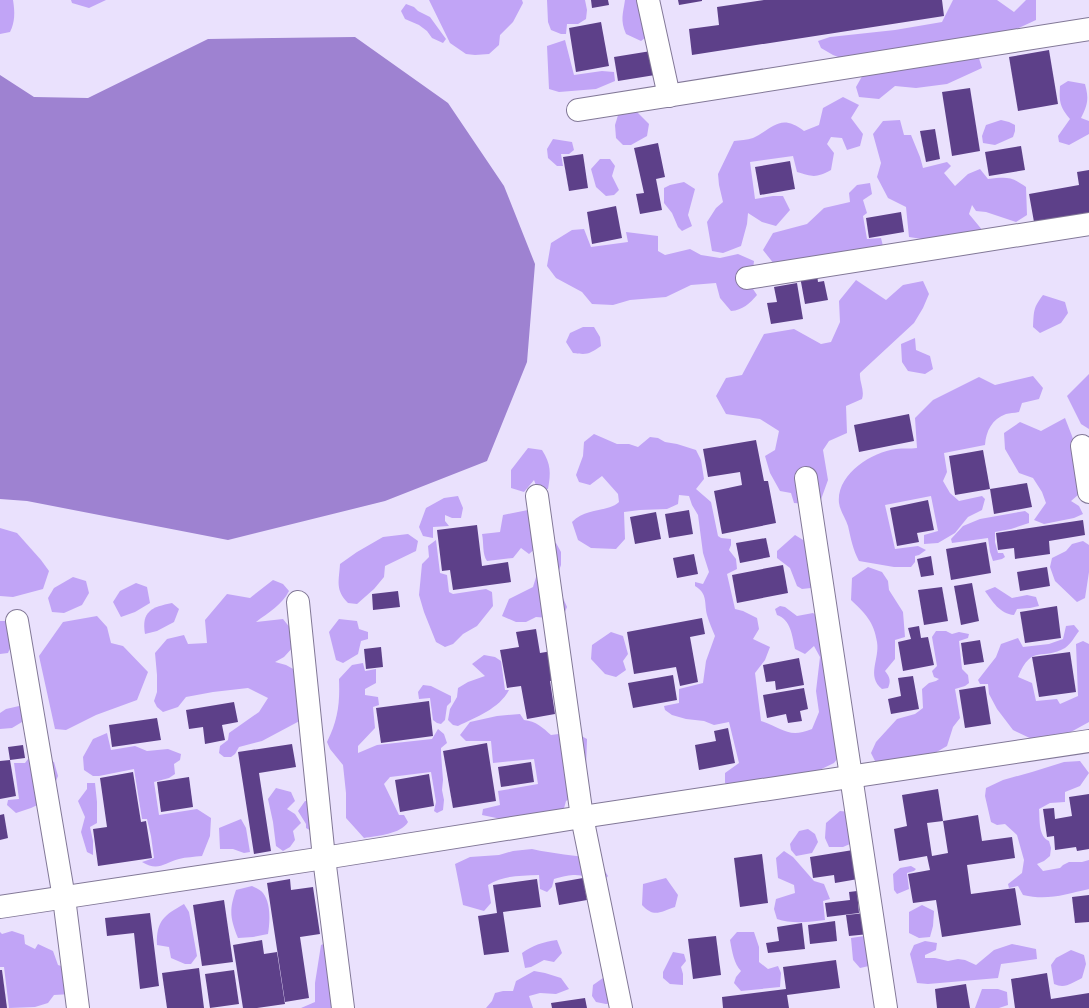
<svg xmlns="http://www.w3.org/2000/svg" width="1089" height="1008" font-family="Raleway,sans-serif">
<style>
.forest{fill:#c1a4f6}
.water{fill:#9e82d1}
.building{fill:#5d4089}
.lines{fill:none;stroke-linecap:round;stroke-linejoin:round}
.street-casing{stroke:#827897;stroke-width:24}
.street{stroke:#fff;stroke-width:22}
</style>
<rect width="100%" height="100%" fill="#eae1fd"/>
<g class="forest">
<path d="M0 0H13C15 12 15 22 10 32L0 34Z"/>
<path d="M71 0H106L89 8 72 3Z"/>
<path d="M429 0H522L523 3 513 22 500 35 499 45 489 54 475 55 466 54 450 43Z"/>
<path d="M547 0H585L587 10 586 19 578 24H567L566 34H561L551 30 548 22Z"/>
<path d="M625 0H645L654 31 641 41 626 34C620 20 623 14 625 0Z"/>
<path d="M953 0H997L1014 12 1026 0H1036V20L1006 34 978 55 982 68 947 84 916 88 895 86 879 99 859 97 856 87 865 71 900 50 868 53 846 60 833 55 821 48 818 41 830 37 895 30 942 22Z"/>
<path d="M406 4 414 7 418 11 430 17 446 39 443 43 432 38 427 31 419 25 405 19 401 11Z"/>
<path d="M565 40 574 75 602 71 614 72 615 81 596 89 559 92 549 89 547 46Z"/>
<path d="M1068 81 1085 84C1089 99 1088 104 1081 118L1089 121V134L1069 145 1059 142 1058 136 1070 119C1060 107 1059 102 1060 86Z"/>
<path d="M843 97 859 105 851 118 863 134 860 146 847 150 842 138 831 137 827 144 834 153 831 170C816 178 813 177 797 172L793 156 750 162 755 199 773 196H783L790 210 776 226 762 222 748 213 747 224 741 246 723 253 712 251 707 222 716 208 723 202 719 185 718 174 734 141C740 140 747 140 753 138 774 128 780 113 804 131L819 125 823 108Z"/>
<path d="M633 108 649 124 647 136 631 145H623L616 138 615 125 619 112Z"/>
<path d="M900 120 904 135H911L920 157 923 168 947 162 951 166 944 173 955 186 968 174 980 169 988 179C1006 177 1011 176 1026 187L1027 215 1016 222 986 212 976 211 972 205 969 214 983 231 970 252 941 259 922 239 909 237 906 207 888 198 877 177 881 163 873 134 883 121Z"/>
<path d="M1001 120 1009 122 1015 125V131L1013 137 995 145 983 143 982 136 986 125Z"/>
<path d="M553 139 572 142 574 150 569 154H561L563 166H557L548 158 547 149Z"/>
<path d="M600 159H610L615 166 612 176 619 190 614 195 606 196 596 187 591 169Z"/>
<path d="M684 182 695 189 688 215 692 226 682 231 678 227 672 213 664 203V188L670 185Z"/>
<path d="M870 183 872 194 863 200 867 213 863 216 867 239 881 238 883 246 782 274 763 250 773 233 807 224 824 208 850 202 849 193 857 185Z"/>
<path d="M584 229 591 247 628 242 626 232 658 236V251L665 255 690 249 701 255 720 258 738 254 754 261 751 286 757 295C749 304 743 310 731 311L720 298 716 283 691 285 666 297 630 300 613 305 592 304 582 292 556 278 547 266 551 243 572 230Z"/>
<path d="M856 280 886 300 903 285 923 281 929 294 923 308 914 323 860 373C859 382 865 390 862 399L846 406 847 433 829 441 823 450 828 480 819 505 794 503 791 493 780 491 770 473 765 456 775 450 779 431 760 419 726 414 716 396 726 378 742 375 764 334 794 329 821 344 831 342 840 322 839 301Z"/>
<path d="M1043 295 1065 302 1068 313 1061 323 1040 333 1033 327C1034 311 1033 308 1043 295Z"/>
<path d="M583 327H594L600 337 601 346C589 354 588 355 573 353L566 342 570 333Z"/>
<path d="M915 338 916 350 930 356 933 369 925 374 908 371 902 362 901 344Z"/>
<path d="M1089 374V429L1081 424 1067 396Z"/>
<path d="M1033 376 1043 388 1039 399 1022 403 1019 412C1015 413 1010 413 1006 414 992 419 986 431 985 445L944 453 947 472 943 481 950 493 959 501 982 496 985 499 982 510 968 517 955 533 938 543 924 544V535L938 531 931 496 885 505 895 549 918 546 926 550 919 555 915 556V562L911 567H894L859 561C853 550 851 539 848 526 846 519 840 511 839 503 836 475 871 452 896 449 903 448 910 449 917 448L915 418 933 400 979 377 995 385Z"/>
<path d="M1065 418 1072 436 1085 480 1078 495 1071 501 1079 506 1083 514 1074 518 1044 524 1034 520 1046 503 1042 492 1033 478 1019 473 1005 449 1004 433 1020 422 1041 431Z"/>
<path d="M594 434 617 444H629L638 447 650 437 658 438 665 442 677 444 696 450 701 460 704 479 696 489 711 502 718 536 721 538 731 539V545L729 550 736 559 737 569 727 574 735 609 743 611 757 618 759 629 753 639 770 647 765 660 755 673 761 721C783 728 788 739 812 729L819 712 816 691 820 657 814 646 805 654 795 649C792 635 791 620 777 615L775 609 780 606 785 607 797 616 813 613 825 622 845 749 834 763 811 774 736 790 725 783V773L739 763 729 722 714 725 704 721 686 719 672 715 665 710 664 706 679 703V689L703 683 706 661 715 636C712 629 709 622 707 615 704 602 708 594 695 586V582L703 584 709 572 703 553 698 515 692 505 689 496 679 495 678 504 667 509 640 510 624 512 625 539 616 549 591 548 578 540 572 522C586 507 607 513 619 502L618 494 602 476 590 485 579 482 576 475 583 456 584 442Z"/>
<path d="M528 448 542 450C551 464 551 473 548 489L537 488 534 480 524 492 511 488V470Z"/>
<path d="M458 496 463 508 461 518H452L445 515V521L449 526 433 527V538L423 536 419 527 426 508 444 498Z"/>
<path d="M528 510 536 548 529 554 521 548 513 558 487 561C482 554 484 543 482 534L500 532 503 515Z"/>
<path d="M1025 511 1029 514V523L1011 529 995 532V542L998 553H1003L1005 557 1002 559 993 561 990 552 988 538 952 543 951 539 963 526 980 519Z"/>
<path d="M0 528 17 533 41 560 49 571 43 589 13 597 0 596Z"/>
<path d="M408 534 418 541 416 551 385 566 384 577 374 589 357 604 348 603C335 590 339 581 340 564L357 552 383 537Z"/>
<path d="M795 535 808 543 816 576 811 588 802 589 797 586 790 568 777 558V551Z"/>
<path d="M436 540 440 573 447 575 449 592 453 594 486 589 492 592 493 606 477 626 463 634 453 644 445 647 436 642 424 612 419 595 422 564 429 557 428 546Z"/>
<path d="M1083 541 1089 545V572L1085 598 1077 602 1055 581 1050 567 1052 558 1066 551 1072 544Z"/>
<path d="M556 543 561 552V565L557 576 559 589 567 607 562 619 536 617 526 622H516L502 616 509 599 533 587 540 564 539 549Z"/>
<path d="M868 567 882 572 888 581 889 590 903 612 905 637 895 640V659L885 671C890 677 891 681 888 688L882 689C866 676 880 659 877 642 874 622 865 613 851 600L852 578Z"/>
<path d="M73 577 86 581 89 593 82 605 64 613 52 612 48 598 54 588Z"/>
<path d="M273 580 283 584 289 591C282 605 269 612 256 622L283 619 291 629 294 646 284 657 275 662 286 665 304 675 307 717 262 741 239 747 235 754 231 757H224L219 753 220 746 228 740 229 733 259 712 268 698 248 688 213 692 186 697 178 707 163 712 157 707 154 701 157 692V675L155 653 167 639 184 635 188 644 207 643 205 620 227 594 250 598Z"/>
<path d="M136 583 147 587 150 603 135 612 121 617 113 602 120 591Z"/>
<path d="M995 587 1012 598 1027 595 1036 597 1039 606 1030 608 1017 609 1014 615C1000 614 992 601 985 591Z"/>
<path d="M172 603 179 609 174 622 157 631 145 634C141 611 152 607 172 603Z"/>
<path d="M97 616 107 627 111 643 123 646 148 672 137 700 96 715 66 730 55 729 39 656 63 622Z"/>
<path d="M339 619 357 621 359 629 368 632V639L361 641 358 654 343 663 336 660 329 632Z"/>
<path d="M0 621H5L12 624 16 635 8 653 0 654Z"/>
<path d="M1074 625 1079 631C1075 636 1071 644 1065 648 1043 661 1032 643 1018 677L1032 683 1036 701 1057 699 1060 704 1078 696 1076 644 1083 641 1089 644V722L1069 733 1036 741 1013 730 997 709 989 694 988 684H980L978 680 996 657 1001 644 1018 638 1023 647 1049 644 1063 639 1066 626Z"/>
<path d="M936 631H946L952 634 959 632 969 634 968 638 959 641 962 669 968 675 969 683 965 686 955 689 960 718 953 727 947 746 928 757 916 756 900 766 887 765 875 761 871 753 876 742 897 719 915 714 923 708 922 689 929 683 936 681 939 679 934 677 932 671 937 666 932 637Z"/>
<path d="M611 632 623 636 628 654 623 661 626 670 616 677 605 674 591 659 592 645Z"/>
<path d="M484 655 495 657 501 661 505 690H509C499 709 476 717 458 726L453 725 448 720 450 709 457 697 458 688 468 682 485 676 472 664Z"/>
<path d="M363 663 365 671 376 669V683L365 689V695L378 697 379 705 373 707 375 728 358 746V753L377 745 432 739 438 729 444 734 447 743 441 748V753L443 780 442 790 444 800 443 810 437 813 434 811 436 802 431 772 390 777 384 784 399 815H404L408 822C401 834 377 836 364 838L346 818V793L343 765 330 749 327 742C338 720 340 703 339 679L352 665Z"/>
<path d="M423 685 431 686 451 696V702L447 706 445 720 441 724 437 723 433 720 430 698 419 699 418 692Z"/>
<path d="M28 704 27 719 12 728 0 729V713L6 709Z"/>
<path d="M520 714 524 720C536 721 543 728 551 735L574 732 587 739 586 769 583 791 566 801 563 812 506 820 482 815 483 809 500 805 498 791 538 784 534 759 493 763 491 741H466L460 735 470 722 497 716Z"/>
<path d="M107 733 111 750 135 746 147 751 168 749 181 754 180 760 174 764 175 774 169 778 154 782 159 815 197 809 211 818 210 836 202 856C194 857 186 857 179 859 164 863 158 872 142 862L154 858 151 836 147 819H142L134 769 99 776H93L84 770 83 757 93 739Z"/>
<path d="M31 755H37L54 762 58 776 50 796 46 801 31 808 16 813 7 805 8 800 19 799 14 763H25Z"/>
<path d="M1080 761 1089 773 1080 786 1065 792V802L1050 803 1039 809C1040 820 1038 836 1049 841L1051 848 1050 856 1044 861 1037 864 1043 871 1060 868 1063 865 1069 862H1082L1089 860V889C1066 894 1048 901 1023 895L1018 886 1009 888 1008 884 1022 873 1024 860 1017 835 1005 824 997 825 991 822 985 796 986 788 1003 780 1032 772 1064 762Z"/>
<path d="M87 783H95L97 802V823L90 827 93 841V855L87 852 81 832 85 817 78 801 87 789Z"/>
<path d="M276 788 291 792 295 801 287 809 295 814 301 823 293 831 295 840 290 847 283 851 276 846 273 822 268 799Z"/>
<path d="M305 801 318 802 313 832 306 828V824L298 811Z"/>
<path d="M840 811 860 813 857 841 843 847H829L825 838 826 823Z"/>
<path d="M241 819 246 828 250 852 244 853 233 849H220L219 828Z"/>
<path d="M808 829 815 834 818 842 812 853 796 856 791 850 790 844 799 831Z"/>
<path d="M532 849C553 854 575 855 597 859L608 876 601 884C581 873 576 873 554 879L552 887 547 892 540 889 539 875C520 876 504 875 488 885L491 903 484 911 463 905 455 864 470 857 499 855 513 851Z"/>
<path d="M784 851 793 857 814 881 824 884 830 899 823 901 825 920C810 922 791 924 777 919L774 909 776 899 795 893 794 885 778 878 776 858Z"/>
<path d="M911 866 916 869 914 871 907 873 909 889 897 894 894 890 893 874 900 868Z"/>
<path d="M666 878 678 895 675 907C660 912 654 918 642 905L643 884Z"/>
<path d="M252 886C256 888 261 890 263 893 271 903 270 922 268 934L253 937 238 938C230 918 229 910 236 890Z"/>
<path d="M184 904 189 912 197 956 191 964H185L171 958 169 947 157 945C156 920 165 915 184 904Z"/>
<path d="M922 905 934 911 933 926 930 937 919 938 909 933V912Z"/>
<path d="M12 931 24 935 25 944 35 949 38 944 53 951 58 965 77 971 71 994 54 995 48 1003 35 1007 9 1008 4 967H0V932L2 934Z"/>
<path d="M737 932H754L759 947V962L768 969 778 966 781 973 780 987 741 991 734 983 736 977 741 971C734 964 732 951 730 940Z"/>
<path d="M871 935 873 995 870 983 869 966 860 968 853 960 851 938Z"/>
<path d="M337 938 346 1008H301L315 1002V983L321 945Z"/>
<path d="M557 940 562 953 554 962 544 960 531 967 525 968 522 953C533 945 543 942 557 940Z"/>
<path d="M925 941 937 943 936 950 925 955V958H935L948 961 958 959 965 960 976 965 994 950 1012 944 1036 949 1037 959 1001 964 998 978 928 984 917 983 910 954 914 945Z"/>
<path d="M1071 950 1084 955 1086 964 1082 978C1072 983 1065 989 1054 984L1051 965 1056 958Z"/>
<path d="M673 952 684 954 686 961 681 967 683 974V985L670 984 663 978V972Z"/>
<path d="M534 971 545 973 561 978 569 989 556 994 540 993 529 996 533 1008H486L492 1001 495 993 503 991H513L516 981Z"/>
<path d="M603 978H615L620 1002 606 1004 596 1002 592 996 593 985Z"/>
<path d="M982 989H998L1007 992 1008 1005 999 1008H975Z"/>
</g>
<path class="water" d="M355 37 448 103 504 186 535 264 527 362 487 461 385 501 228 540 27 501 0 499V75L34 97 88 98 208 39Z"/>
<g class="building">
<path d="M591 0H608L609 5 592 8Z"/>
<path d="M678 0H702V1L679 5Z"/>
<path d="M764 0H942L944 16 692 55 689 29 719 25 717 7Z"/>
<path d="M601 22 609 66 576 72 569 28Z"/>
<path d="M1049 50 1058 104 1018 111 1009 57Z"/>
<path d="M651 51 655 75 618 81 614 57Z"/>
<path d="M970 88 980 151 952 156 942 92Z"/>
<path d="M935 129 940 159 926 162 920 131Z"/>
<path d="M658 143 665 177 656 179 662 210 640 214 636 194 644 193 634 148Z"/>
<path d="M1021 146 1025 170 989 176 985 152Z"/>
<path d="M583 154 588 188 569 191 563 157Z"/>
<path d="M790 161 795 189 760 195 755 167Z"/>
<path d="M1089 170V213L1034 222 1029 194 1079 185 1077 172Z"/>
<path d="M616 206 622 238 592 244 587 212Z"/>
<path d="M901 212 904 232 869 238 866 218Z"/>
<path d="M816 268 818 282 824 281 828 300 805 304 799 271Z"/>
<path d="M797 283 803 319 771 324 767 303 777 302 774 287Z"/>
<path d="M909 414 914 441 859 452 854 425Z"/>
<path d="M756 440 764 481H768L776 523 722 534 714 491 742 485 740 472 708 477 703 449Z"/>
<path d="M983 450 990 489 955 495 949 456Z"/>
<path d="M1027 483 1032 507 994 514 990 489Z"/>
<path d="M928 500 934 530 917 533 919 542 897 546 890 508Z"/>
<path d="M689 510 693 534 669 538 665 514Z"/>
<path d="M656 512 661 539 635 544 630 517Z"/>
<path d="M1083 520 1085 535 1049 541 1050 554 1015 559 1014 548 998 550 996 533Z"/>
<path d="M477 525 482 566 508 562 511 582 453 590 450 570 442 571 437 530Z"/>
<path d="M766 538 770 557 740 563 736 543Z"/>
<path d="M986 542 991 573 951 580 946 549Z"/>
<path d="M694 554 698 574 677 578 673 558Z"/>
<path d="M931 556 934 575 921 577 917 559Z"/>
<path d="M783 565 788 593 737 603 732 575Z"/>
<path d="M1047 567 1050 586 1020 591 1017 572Z"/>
<path d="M972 583 979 621 961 625 954 586Z"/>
<path d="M942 587 948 621 924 625 918 590Z"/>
<path d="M398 591 400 607 373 610 372 594Z"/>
<path d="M1057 606 1061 638 1025 643 1020 612Z"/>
<path d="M702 618 705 634 690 637 698 682 680 686 676 667 634 674 627 632Z"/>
<path d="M919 626 921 638 928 637 934 665 903 671 898 642 911 639 908 628Z"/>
<path d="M536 629 540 653 552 651 557 680 550 681 555 714 527 719 521 686 507 688 500 650 519 647 516 632Z"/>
<path d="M980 640 984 662 964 665 961 643Z"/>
<path d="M381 647 383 667 366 669 364 649Z"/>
<path d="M1070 652 1076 692 1039 697 1032 657Z"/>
<path d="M799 658 804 685 776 690 775 681 766 682 763 665Z"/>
<path d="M673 675 677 700 633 708 628 683Z"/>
<path d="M913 676 919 709 891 714 888 699 901 696 898 678Z"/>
<path d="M985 686 991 724 965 728 959 690Z"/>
<path d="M804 688 808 709 800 711 802 721 788 723 786 714 767 718 763 695Z"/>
<path d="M429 701 433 736 381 743 376 708Z"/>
<path d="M234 702 238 722 222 725 225 740 205 744 203 727 189 729 186 710Z"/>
<path d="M157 718 161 740 112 747 109 725Z"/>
<path d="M728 728 735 763 699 770 695 745 716 741 714 731Z"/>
<path d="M487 743 496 801 453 808 443 751Z"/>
<path d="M292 744 296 767 259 773 271 851 254 854 238 752Z"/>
<path d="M23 745 25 758 10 760 8 747Z"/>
<path d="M10 760 16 796 0 799V761Z"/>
<path d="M531 762 534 782 501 787 498 767Z"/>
<path d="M133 772 141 822 146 821 152 858 98 866 93 829 107 827 100 778Z"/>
<path d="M429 774 434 806 400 812 395 780Z"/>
<path d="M189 777 193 807 161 812 157 782Z"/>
<path d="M938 789 943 821 927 823 932 856 948 853 943 821 978 815 982 841 1012 837 1015 858 967 865 971 894 1015 888 1021 925 942 937 936 900 913 903 908 874 930 870 927 856 899 861 894 829 907 826 902 795Z"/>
<path d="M1089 794V849L1077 851 1076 847 1055 850 1054 836 1047 837 1043 809 1054 808 1055 819 1072 816 1069 797Z"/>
<path d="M4 814 8 838 0 840V815Z"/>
<path d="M853 850 858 879 835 883 834 875 813 878 810 857Z"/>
<path d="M762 854 768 903 740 907 734 858Z"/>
<path d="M583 878 587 900 559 905 555 883Z"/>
<path d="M290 879 291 890 313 887 320 934 300 937 309 998 285 1002 267 883Z"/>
<path d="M537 879 541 907 503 912 509 952 484 955 478 916 497 913 493 885Z"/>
<path d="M857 891 859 913 827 917 825 903 850 900 849 892Z"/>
<path d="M1089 895V922L1075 923 1072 897Z"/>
<path d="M224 900 233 962 202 966 193 905Z"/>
<path d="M150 913 159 986 140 989 134 933 107 936 105 918Z"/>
<path d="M866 913 869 934 849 936 846 915Z"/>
<path d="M835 921 837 941 810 944 808 925Z"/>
<path d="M802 923 805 949 768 953 766 943 779 941 777 927Z"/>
<path d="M716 936 721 975 693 979 688 939Z"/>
<path d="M262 940 264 954 277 952 285 1004 257 1008H243L233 945Z"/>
<path d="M836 960 840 988 787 995 789 1008H723L722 997 786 989 783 967Z"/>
<path d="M199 968 204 1008H167L162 973Z"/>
<path d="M0 970H2L7 1008H0Z"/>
<path d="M234 970 239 1004 210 1008 205 974Z"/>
<path d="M1047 973 1051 999 1089 993V1008H1015L1011 979Z"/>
<path d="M966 984 970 1008H937L935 989Z"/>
<path d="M585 998 587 1008H552L551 1003Z"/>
</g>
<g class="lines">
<g class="street-casing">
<g id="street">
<path d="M648 0 669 96"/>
<path d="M578 110 1089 29"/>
<path d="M747 278 1089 224"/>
<path d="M1082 446 1089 492"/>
<path d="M806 478 886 1008"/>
<path d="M537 496 582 817 621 1008"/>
<path d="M298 602 324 858 343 1008"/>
<path d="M17 621 64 898 78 1008"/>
<path d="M0 907 324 858 582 817 1089 741"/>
</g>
</g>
<use href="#street" class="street"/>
</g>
</svg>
